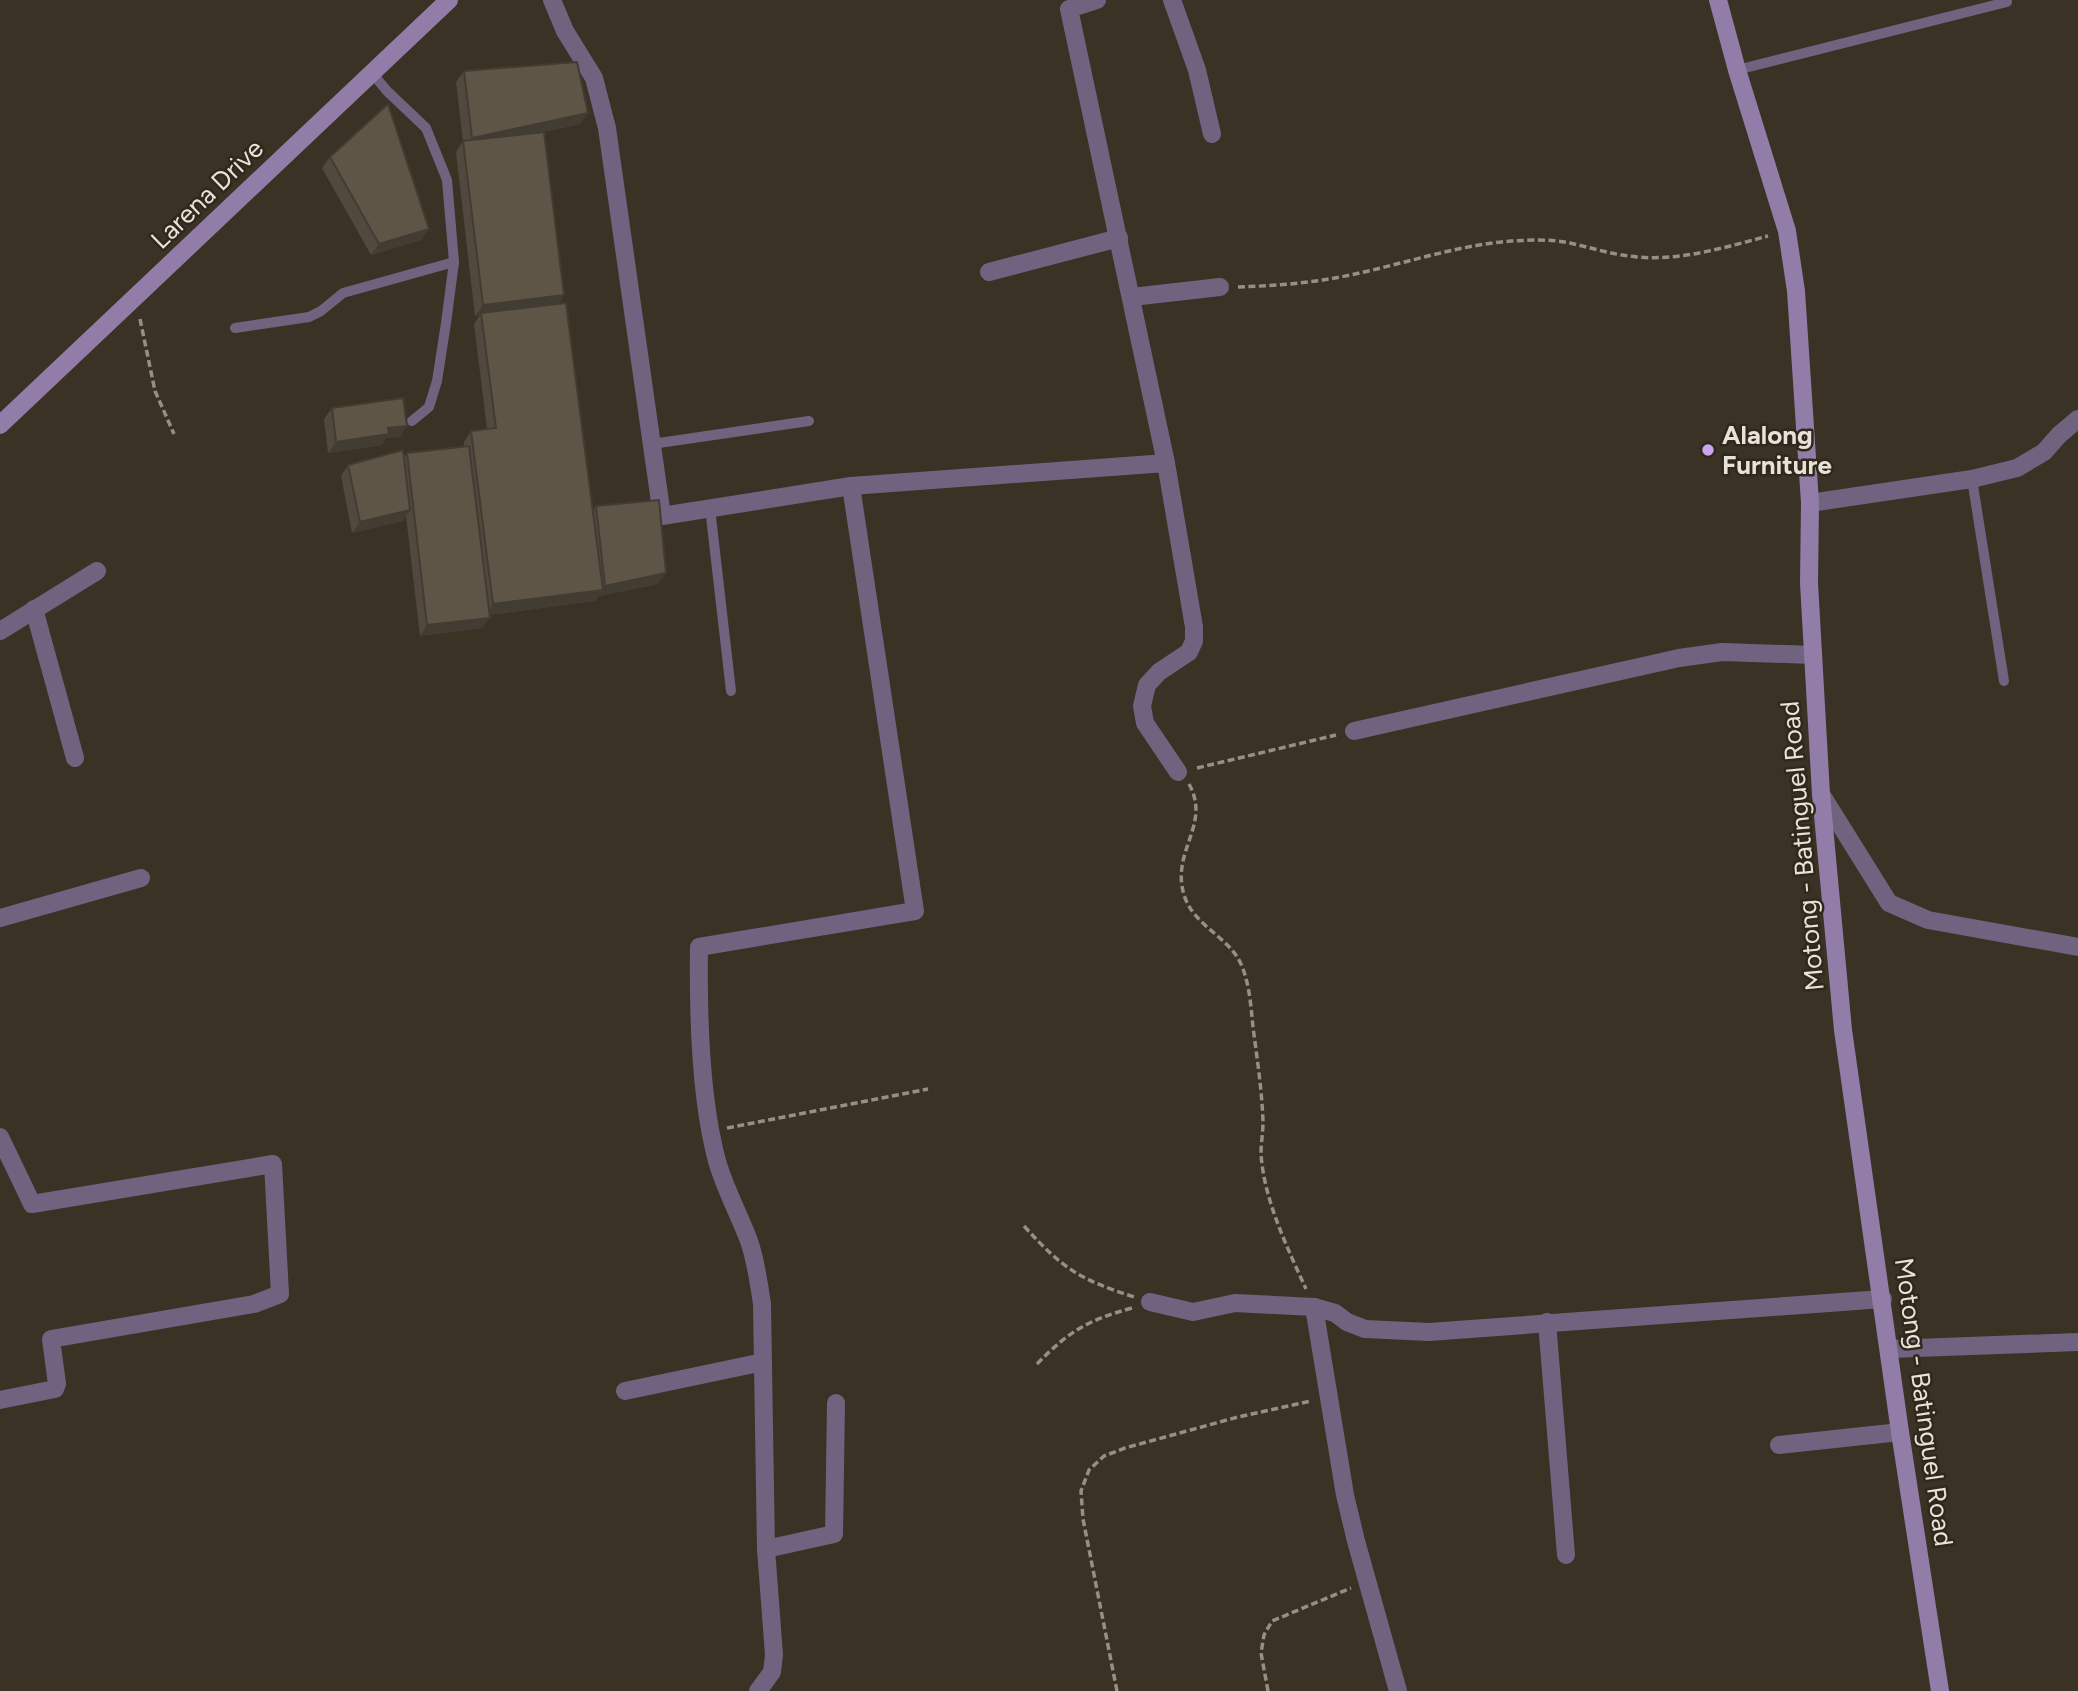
<svg xmlns="http://www.w3.org/2000/svg" width="2078" height="1691" font-family="Figtree,sans-serif">
<style>
.lines{fill:none;stroke-linecap:round;stroke-linejoin:round}
.path{stroke:#958f84;stroke-width:3.5;stroke-dasharray:7 3.5;stroke-linecap:butt}
.lane{stroke:#70637f;stroke-width:10}
.street{stroke:#70637f;stroke-width:18}
.secondary{stroke:#927da9;stroke-width:18}
.wall{fill:#51493d}
.shaded-wall{fill:#423c32}
.building{fill:#5e5547;stroke:#423c32;stroke-width:2}
.poi-dot{fill:#c9a5ee;stroke:#30281b;stroke-width:2.5}
.labels{text-anchor:middle;dominant-baseline:central;stroke-width:5;stroke-linejoin:round;paint-order:stroke}
.street-label{font-size:26px;fill:#e7e2da;stroke:#30281b}
.poi-label{font-size:26px;font-weight:bold;fill:#e7e2da;stroke:#30281b;text-anchor:start}
</style>
<rect width="100%" height="100%" fill="#3a3225"/>
<g class="lines">
<g class="path">
<path d="M1238 287C1268 286 1299 284 1329 279 1390 269 1449 246 1511 241 1530 240 1551 239 1570 243 1592 248 1614 255 1637 257 1680 261 1727 247 1768 236"/>
<path d="M140 319 155 391 174 434"/>
<path d="M1197 768 1336 735"/>
<path d="M1189 784C1210 822 1176 847 1182 886 1188 927 1231 934 1243 969 1250 988 1251 1008 1253 1027 1257 1058 1262 1090 1263 1122 1263 1132 1261 1143 1261 1154 1264 1200 1287 1247 1306 1289"/>
<path d="M727 1128 928 1089"/>
<path d="M1024 1226C1063 1269 1079 1279 1134 1297"/>
<path d="M1037 1364C1069 1331 1088 1320 1132 1308"/>
<path d="M1117 1691 1083 1519 1081 1491 1089 1470 1104 1456 1125 1448 1238 1417 1311 1401"/>
<path d="M1268 1691 1261 1653 1264 1635 1272 1621 1351 1588"/>
</g>
<g class="lane">
<path d="M1737 70 2007 2"/>
<path d="M372 73 387 91 426 128 447 180 454 262 446 323 437 381 429 407 412 421"/>
<path d="M235 328 309 317 321 311 343 293 454 262"/>
<path d="M652 444 809 421"/>
<path d="M1972 479 2004 681"/>
<path d="M710 508 731 691"/>
</g>
<g class="street">
<path d="M552 0 565 31 594 78 607 128 662 516 851 486 1166 463"/>
<path d="M1097 0 1069 9 1166 463 1194 627V641L1189 652 1159 672 1147 685 1142 706 1145 723 1178 772"/>
<path d="M1172 0 1197 70 1212 134"/>
<path d="M989 272 1119 238"/>
<path d="M1132 297 1220 287"/>
<path d="M1810 503 1972 479 2017 468 2044 452 2059 435 2078 419"/>
<path d="M34 609 75 758"/>
<path d="M0 631 97 571"/>
<path d="M1354 731 1679 658 1722 652 1813 655"/>
<path d="M1821 794 1889 903 1928 920 2078 947"/>
<path d="M0 918 141 878"/>
<path d="M0 1137 32 1204 273 1164 280 1294 254 1304 51 1339 57 1384 55 1389 0 1400"/>
<path d="M1150 1302 1193 1312 1235 1303 1314 1307 1335 1313 1347 1322 1365 1329 1429 1332 1883 1299"/>
<path d="M1314 1307 1345 1495 1356 1541 1398 1691"/>
<path d="M1547 1322 1566 1555"/>
<path d="M1889 1349 2078 1342"/>
<path d="M625 1391 763 1362"/>
<path d="M1779 1445 1900 1432"/>
<path d="M766 1549 834 1534 836 1403"/>
<path d="M758 1691 772 1672 774 1655 766 1549 762 1304C759 1283 756 1261 749 1241 739 1214 725 1189 717 1161 700 1098 698 1013 699 947L915 911 851 486"/>
</g>
<g class="secondary">
<path d="M1718 0 1737 70 1787 231 1796 291 1810 503 1809 583 1821 794 1843 1030 1900 1432 1940 1691"/>
<path d="M0 425 449 0"/>
</g>
</g>
<g class="wall">
<path d="M464 71 588 113 580 124 543 132 564 295 559 304 592 511 596 506 658 584 599 596 595 601 489 615 482 628 420 636 406 516 403 521 352 533 341 476 348 465 404 457 407 453 464 446V442L471 431 487 429 474 324 480 315 475 316 456 152 463 141 456 82Z"/>
<path d="M330 157 421 240 371 255 322 168Z"/>
<path d="M332 408 400 437 386 438 382 445 328 453 324 419Z"/>
</g>
<g class="shaded-wall">
<path d="M588 113 580 124 464 148 472 138Z"/>
<path d="M429 229 421 240 371 255 379 244Z"/>
<path d="M564 295 557 306 481 313 480 315 475 316 483 305Z"/>
<path d="M407 426 400 437 386 438 382 445 328 453 336 442 388 428Z"/>
<path d="M410 510 403 521 352 533 360 522Z"/>
<path d="M666 573 658 584 599 596 595 601 486 615 493 604 601 591 605 586Z"/>
<path d="M490 618 482 628 420 636 427 625Z"/>
</g>
<g class="building">
<path d="M577 62 588 113 472 138 464 71Z"/>
<path d="M388 104 429 229 379 244 330 157Z"/>
<path d="M544 132 564 295 483 305 463 141Z"/>
<path d="M566 303 603 590 493 604 471 431 496 428 481 313Z"/>
<path d="M403 398 407 426 388 428 389 434 336 442 332 408Z"/>
<path d="M469 446 490 618 427 625 407 453Z"/>
<path d="M403 450 410 510 360 522 348 465Z"/>
<path d="M659 500 666 573 605 586 596 506Z"/>
</g>
<circle class="poi-dot" cx="1708" cy="450" r="7"/>
<g class="labels">
<g class="street-label">
<text transform="translate(207 194) rotate(-44)">Larena Drive</text>
<text transform="translate(1802 846) rotate(-95)">Motong - Batinguel Road</text>
<text transform="translate(1924 1402) rotate(82)">Motong - Batinguel Road</text>
</g>
<g class="poi-label">
<text x="1722" y="435">Alalong<tspan x="1722" dy="30">Furniture</tspan></text>
</g>
</g>
</svg>
